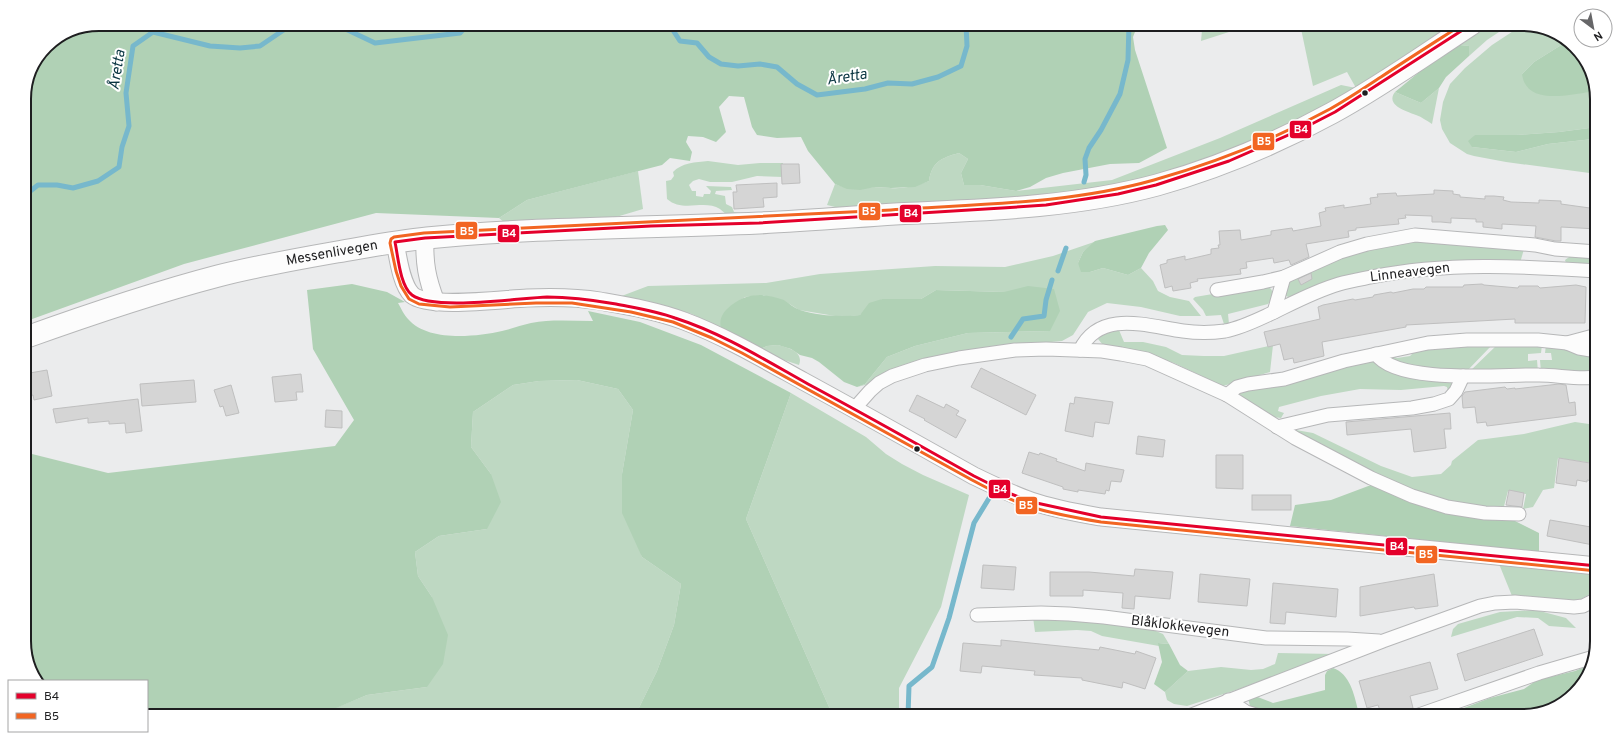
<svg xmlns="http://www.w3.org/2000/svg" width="1621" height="740" font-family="Overpass,sans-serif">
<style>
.green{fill:#bed8c2}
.forest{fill:#b0d1b5}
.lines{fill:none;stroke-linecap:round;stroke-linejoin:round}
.stream{stroke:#77b8cc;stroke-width:5}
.building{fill:#d5d5d5;stroke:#bfbfbf}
.minor-casing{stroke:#b6b7b8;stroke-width:15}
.tertiary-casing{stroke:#b6b7b8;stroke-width:19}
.primary-casing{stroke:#b6b7b8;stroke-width:23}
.minor{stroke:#fcfcfc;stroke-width:13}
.tertiary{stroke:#fcfcfc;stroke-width:17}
.primary{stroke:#fcfcfc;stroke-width:21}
.bus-1-casing{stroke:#fff;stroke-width:6}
.bus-2-casing{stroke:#fff;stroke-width:6}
.bus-1{stroke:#e4002b;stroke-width:3}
.bus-2{stroke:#f26522;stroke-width:3}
.bus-dot{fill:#1e1e20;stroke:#fff;stroke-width:1.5}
.labels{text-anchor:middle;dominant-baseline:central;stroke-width:4;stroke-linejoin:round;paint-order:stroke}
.street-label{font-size:14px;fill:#1e1e20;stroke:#fff}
.water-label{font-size:15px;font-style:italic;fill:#0a3542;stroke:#fff}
.rim{fill:none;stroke:#1e1e20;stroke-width:2}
.line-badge{stroke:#fff;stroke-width:1.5}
.badge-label{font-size:11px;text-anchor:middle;font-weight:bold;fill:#fff}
</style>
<rect width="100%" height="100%" fill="#ebeced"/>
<g class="green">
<path d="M1214 24H1233L1229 26V32L1201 41 1202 30Z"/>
<path d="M1300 24H1455L1373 77 1311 115 1259 140 1179 170 1126 183 1063 195 853 207H835L827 205 835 184C852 190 857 189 874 187 879 187 885 188 890 188 904 189 916 186 929 181 932 162 941 158 959 153L968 159 961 173 964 185H980L1016 191 1112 180 1220 138 1341 85 1356 88 1347 72 1313 86Z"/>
<path d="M1492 24H1511L1487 40 1469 56V46L1460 45Z"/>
<path d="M1524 24 1551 30 1566 42 1534 62 1522 74 1554 96 1596 91 1597 127 1559 132 1517 135H1475L1472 147 1516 152 1548 144 1593 139 1597 140V174L1506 162 1474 156 1467 154 1450 143 1442 129 1440 120 1443 102 1450 84 1465 68 1492 45Z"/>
<path d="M1439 88 1432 124C1427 121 1422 117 1416 115 1406 111 1385 105 1395 92L1421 103Z"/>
<path d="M708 161 738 165 760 163H783V177L757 176 732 182H710L699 179 693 181 689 185 692 191H696V196L703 197 704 194H710L711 191 706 186 731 187 732 190 716 191 715 194 725 196 726 204 732 207 734 212 746 214 727 215C725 213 722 211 720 209 704 199 683 213 667 199L666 181 671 180 674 176 673 172C681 163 696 162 708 161Z"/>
<path d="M638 171 643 209 606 220 505 223 499 218 527 200Z"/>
<path d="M1418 239 1524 249 1520 263H1458L1291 298 1286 296 1284 291 1290 280 1344 256Z"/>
<path d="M1097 241 1083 252 1078 263 1090 272 1103 268 1128 275 1141 268 1153 281 1158 291 1170 297 1189 301 1201 316H1180L1141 307 1107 303 1088 312 1073 335 1062 341 1028 344 857 387 865 384 887 357 915 346 968 333 1050 331 1004 292 936 290 921 299H882L860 315 841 317 799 310 785 301 762 295 745 297 730 307 721 328 692 314 648 301 619 297 648 286 766 283 820 274 935 266 1005 267 1053 256Z"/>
<path d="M1572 255 1597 256V267L1566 263 1565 260Z"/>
<path d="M1589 274 1597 275V332L1590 333Z"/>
<path d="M1266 285C1275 290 1274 296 1268 304L1228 314 1229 324H1224L1221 315 1206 316 1203 310 1193 299 1195 297Z"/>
<path d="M1119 330 1124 342H1143L1166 347 1182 355 1204 356H1224L1273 345 1270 372 1223 386 1174 363 1149 355 1103 345 1098 339C1105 332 1110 331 1119 330Z"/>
<path d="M778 345C789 348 804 352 799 365L766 354 760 349 767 346Z"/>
<path d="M1492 345 1466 372 1411 367 1390 358 1393 356 1397 358 1410 356 1415 351 1456 346Z"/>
<path d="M1497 345H1542L1541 353 1528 354V361L1537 360 1538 372 1468 373Z"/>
<path d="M1546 345 1597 356V374L1541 372 1540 360H1552L1551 353H1545Z"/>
<path d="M1373 359 1388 372 1448 381 1452 384V391H1448L1447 387 1444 386 1401 390 1360 389 1321 396 1279 407 1278 411 1284 413 1281 418 1272 417 1236 394 1252 387Z"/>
<path d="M577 380 618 389 633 410 622 474 642 557 681 584 674 625 657 671 635 716H331L333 709 367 695 427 687 432 597 418 576 415 552 439 536 487 529 491 474 471 447 473 412 513 385 539 381Z"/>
<path d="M791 393 866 437 886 454 902 464 923 475 969 495 941 607 899 688V716H833L746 519Z"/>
<path d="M1575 422 1589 424 1597 428V485L1593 484V463L1558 458 1554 488 1543 490 1533 507 1523 509 1526 494 1508 491 1503 510 1469 507 1388 483 1292 431 1296 430 1313 433 1381 466 1412 477 1441 474 1451 465 1452 461 1478 440 1524 434Z"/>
<path d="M1499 564 1586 572 1592 575 1595 580V587L1592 593 1579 600 1573 601 1512 596Z"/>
<path d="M1536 610 1566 618 1576 628 1549 626 1538 618 1517 617 1451 637 1453 629 1458 624 1500 612Z"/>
<path d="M1033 617 1081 620 1151 629 1163 634 1169 644 1159 643V646L1102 636 1091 631 1077 630 1035 632Z"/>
<path d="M1278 653 1334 654 1239 689 1187 706 1174 704 1167 700 1165 692 1188 671 1221 667 1251 670 1263 669 1275 664Z"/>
</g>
<g class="forest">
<path d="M99 24H1138L1133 37 1135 50 1167 148 1139 163 1110 164 1063 173 1046 178 1030 187 1016 191 980 185H964L961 173 968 159 959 153C941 158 932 162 929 181L915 187 891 188 875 187 860 190 847 189 835 184 808 151 801 137 777 138 757 135 752 127 744 97 729 96 719 107 726 132 716 142 703 137 688 136 686 142 692 152 690 161 670 158 662 165 527 200 499 218 376 213 184 264 24 322V94L46 46 70 30Z"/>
<path d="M1566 42 1584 57 1596 91C1573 94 1526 107 1522 74L1534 62Z"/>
<path d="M1460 45 1469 46V56L1446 77 1439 88 1421 103 1395 92 1423 69Z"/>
<path d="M1597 127V140L1593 139 1548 144 1516 152 1472 147 1468 141 1475 135H1517L1559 132Z"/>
<path d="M1165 225 1168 230 1149 253 1141 268 1128 275 1103 268 1090 272H1081L1078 263 1083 252 1095 241 1157 226Z"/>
<path d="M352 284 387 292 405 302 398 303C401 308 404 315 408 319 428 342 475 337 502 331 512 329 521 325 531 323 551 319 572 321 593 321L588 311 640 322 701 345 791 393 746 519 833 716H635L657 671 674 625 681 584 642 557 622 513V474L633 410 618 389 577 380 539 381 513 385 473 412 471 447 491 474 501 502 487 529 439 536 415 552 418 576 432 597 448 635 443 664 427 687 367 695 334 709 331 716H147V681H37L24 646V452L108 473 335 446 354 420 313 349 307 290Z"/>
<path d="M1028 286 1054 289 1060 311 1050 331 968 333 915 346 887 357 865 384 857 387 844 382 819 362 812 358 800 355 791 349 778 345 767 346 760 349 721 328C719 320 722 314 727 309 744 293 762 292 784 300 789 303 794 308 800 310 819 316 841 317 860 315L869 303 882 299H921L936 290 1004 292Z"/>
<path d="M1371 485 1406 499 1470 516 1515 521 1539 533V552L1290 526 1295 505 1331 500Z"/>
<path d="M1158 643 1169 644 1180 665 1188 671 1165 692 1154 684 1162 662Z"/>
<path d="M1592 664 1591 670 1564 704 1522 716H1512V714L1501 709 1486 716H1458L1456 711 1490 698 1524 689 1537 680 1575 671Z"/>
<path d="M1333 668C1350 674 1354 694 1358 710 1347 721 1333 710 1320 711 1296 712 1271 719 1250 706L1248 698 1255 696 1273 703 1325 690V675L1327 671Z"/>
</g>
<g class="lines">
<g class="stream">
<path d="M335 24 375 43 460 33 468 24"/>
<path d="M669 24 680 41 697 43 709 57 721 64 738 66 760 64 777 67 797 84 817 95 865 89 888 83 912 84 938 77 961 66 967 46 966 24"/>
<path d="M1084 182 1086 175 1085 159 1089 148 1101 130 1120 94 1128 60 1129 24"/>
<path d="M24 196 38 185H57L73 188 98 181 119 167 122 147 129 126 126 93 133 46 153 32 210 46 240 48 260 46 291 25 295 24"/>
<path d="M1058 271 1066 248"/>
<path d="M1011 337 1023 319 1044 316 1046 300 1052 280"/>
<path d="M908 716 909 686 932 667 949 618 974 523 991 495"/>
</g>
</g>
<g class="building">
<path d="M781 164H799L800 183 782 184Z"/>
<path d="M777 183V197L763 198 764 207 734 209 733 192H737L736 185Z"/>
<path d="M1434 190 1453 191V194L1460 195V197L1485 199V196H1494L1504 197 1503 200 1511 202 1539 203V200L1561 201V204L1597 209V229L1561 227V241H1556L1535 237 1536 226 1502 224V229L1483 227V222H1476V219L1451 218V223L1441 222H1432V216L1405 215 1406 218 1398 219 1399 224 1356 228V230L1348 231 1349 237 1306 244 1309 257 1291 265 1289 260 1274 263 1273 258 1246 262 1247 268 1240 269 1241 274 1197 279 1198 281 1190 283 1191 288 1173 291 1172 286 1165 288 1160 265 1167 263V260L1185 256V260L1211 254V249L1219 248 1218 245H1220L1219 231 1240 230 1241 240 1271 235V231L1292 228 1293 231 1321 226 1319 213 1326 211 1325 208 1344 205V208L1371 204 1370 198 1378 197 1377 194 1396 193 1397 196 1434 194Z"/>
<path d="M1311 273 1312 279 1301 285 1298 279Z"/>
<path d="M1482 284 1484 285 1518 288 1519 286H1538L1540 288 1576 285 1586 287 1585 323H1515V319L1406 325V327L1322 342 1324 356 1294 363 1293 358 1284 360 1280 344 1268 347 1264 332 1320 319 1318 307 1323 305 1353 299 1355 300 1373 297 1374 295 1391 292 1393 293 1413 289H1424L1426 287H1463L1464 285Z"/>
<path d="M981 368 1036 395 1026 415 971 387Z"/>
<path d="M47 370 52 396 34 400 33 395 24 397V374Z"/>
<path d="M301 374 303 392H296L297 400 275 402 272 377Z"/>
<path d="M194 380 196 402 142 406 140 384Z"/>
<path d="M1559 384 1566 385 1569 403 1575 402 1576 415 1487 426 1486 422 1477 423 1475 407 1463 408 1462 396 1465 392 1505 387 1507 389 1515 388V389Z"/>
<path d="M231 385 239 413 226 416 223 406 220 407 214 390Z"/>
<path d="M917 395 944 408 946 404 959 411 956 415 966 420 956 438 924 420 925 419 909 411Z"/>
<path d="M1075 397 1113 402 1109 424 1095 422 1093 437 1065 431 1070 403 1074 404Z"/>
<path d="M138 399 142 431 126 433 125 423 109 424V421L88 423V418L56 423 53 409Z"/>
<path d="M326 410 342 411V428L325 427Z"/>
<path d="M1450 413 1451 429H1444L1446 448 1414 452 1411 429 1347 435 1346 422Z"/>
<path d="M1138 436 1165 440 1163 457 1136 454Z"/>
<path d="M1029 452 1039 455 1040 453 1057 459 1056 461 1085 471 1086 463 1124 470 1121 482 1111 481 1109 491 1106 490 1105 494 1078 490V492L1063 489V487L1022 473Z"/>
<path d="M1216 455H1243V489L1216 488Z"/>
<path d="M1559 458 1590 463V466L1595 467 1593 481 1587 480V482L1577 480 1576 486 1556 483Z"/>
<path d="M1509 490 1524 493 1522 507 1506 505Z"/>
<rect x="1252" y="495" width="39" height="15"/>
<path d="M1550 520 1597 528 1593 545 1547 536Z"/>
<path d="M983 565 1016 567 1014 590 981 588Z"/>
<path d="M1135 569 1173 572 1170 599 1135 596 1134 609 1122 608 1123 593 1083 590V596H1050V572H1089L1134 576Z"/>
<path d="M1200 574 1250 579 1247 606 1198 602Z"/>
<path d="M1434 574 1438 606 1415 609 1414 607 1360 616V587Z"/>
<path d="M1273 583 1338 589 1336 617 1286 612 1285 624 1270 623Z"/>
<path d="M1534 629 1543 655 1465 681 1457 654Z"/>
<path d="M1001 640 1099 650 1100 647 1135 654 1136 651 1156 658 1145 689 1123 682 1122 688 1082 680V678L1034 675 1035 671 982 666 981 673 960 671 963 643 1001 646Z"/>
<path d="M1430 662 1438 689 1410 696 1413 708 1382 716 1378 705 1367 708 1359 681Z"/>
</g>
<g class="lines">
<g class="minor-casing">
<g id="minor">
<path d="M1217 290 1263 282 1284 277 1340 252 1367 244 1415 235 1535 245 1555 249 1597 252"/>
<path d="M1274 312 1284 277"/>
<path d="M1567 343 1579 348 1597 351"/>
<path d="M1080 350C1100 309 1147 326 1183 331 1197 333 1211 333 1225 331 1241 328 1255 321 1270 314 1293 303 1315 291 1339 284 1349 281 1361 279 1371 277 1446 262 1522 266 1597 271"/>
<path d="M1376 354C1397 385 1503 374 1539 375 1558 375 1578 380 1597 377"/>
<path d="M1227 395 1237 387 1248 384 1284 379 1344 361 1428 343 1467 340H1538L1567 343 1597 335"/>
<path d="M854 409 870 391 879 383 892 376 925 365 959 358 1015 350 1046 349 1102 351 1121 354 1147 359 1227 395 1295 438 1371 478 1412 496 1447 507 1485 513 1519 514"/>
<path d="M1277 427 1328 415 1412 408 1434 404 1449 399 1456 391 1463 376"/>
<path d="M977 615 1041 613 1069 614 1104 617 1266 638 1347 639 1379 641"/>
<path d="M1228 700 1246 712 1259 716"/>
<path d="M1189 716 1383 641 1480 606 1495 603 1515 602 1574 607 1583 606 1597 599"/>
<path d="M1416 716 1539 673 1594 657"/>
</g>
</g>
<g class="tertiary-casing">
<g id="tertiary">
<path d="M425 238C424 263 427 279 436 302"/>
<path d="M395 242C398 257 401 284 412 295 429 309 503 299 527 298 551 297 576 297 600 301 628 306 658 311 684 321 724 336 765 360 803 381 860 412 917 444 974 476 993 485 1011 494 1031 501 1054 509 1078 513 1101 517L1597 566"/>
</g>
</g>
<g class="primary-casing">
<g id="primary">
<path id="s1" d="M24 338C88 315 153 293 218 276 257 266 297 259 337 252 367 247 397 241 427 238 537 227 648 228 759 223 804 221 850 217 895 214 983 210 1072 208 1157 185 1218 168 1277 143 1332 113 1380 87 1426 54 1472 24"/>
</g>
</g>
<use href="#minor" class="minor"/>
<use href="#tertiary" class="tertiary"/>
<use href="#primary" class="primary"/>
<g class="bus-1-casing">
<path id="bus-1" d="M1472 24 1335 112 1302 129 1229 161 1156 185 1118 194 1046 205 1002 208 759 223 651 226 425 238 395 242C398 256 400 286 412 295 433 311 519 298 547 297 571 297 593 300 616 304 636 308 656 311 675 318 722 333 765 360 808 384 864 414 919 445 974 476L1006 492 1032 502 1101 517 1597 566"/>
</g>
<g class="bus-2-casing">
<path id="bus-2" d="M1463 24C1435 42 1408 59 1381 77 1364 88 1348 99 1330 109 1275 139 1215 163 1154 180 1069 204 978 204 891 210 735 219 580 224 424 233L394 237 391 239 390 243 396 271 401 286 409 299 419 304 450 307 536 303H572L631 312 673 322 712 338 742 353 972 480C991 490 1010 501 1031 507 1054 514 1077 518 1101 522L1597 571"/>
</g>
<use href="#bus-1" class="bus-1"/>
<use href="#bus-2" class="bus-2"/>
</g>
<g class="bus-dot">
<circle cx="1365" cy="93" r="3.5"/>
<circle cx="917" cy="449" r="3.5"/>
</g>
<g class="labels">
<g class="street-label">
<text stroke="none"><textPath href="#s1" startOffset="320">Messenlivegen</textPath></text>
<text transform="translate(1410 273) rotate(-7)">Linneavegen</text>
<text transform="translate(1180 627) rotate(7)">Blåklokkevegen</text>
</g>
<g class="water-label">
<text transform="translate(118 70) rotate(-81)">Åretta</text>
<text transform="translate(847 78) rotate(-9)">Åretta</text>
</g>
</g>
<path d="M0 0H1621V740H0ZM99 31H1522A68 68 0 0 1 1590 99V641A68 68 0 0 1 1522 709H99A68 68 0 0 1 31 641V99A68 68 0 0 1 99 31Z" fill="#fff" fill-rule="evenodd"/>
<path class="rim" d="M99 31H1522A68 68 0 0 1 1590 99V641A68 68 0 0 1 1522 709H99A68 68 0 0 1 31 641V99A68 68 0 0 1 99 31Z"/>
<g class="line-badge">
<rect x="1289" y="120" width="23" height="19" rx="4" fill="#e4002b"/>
<rect x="1252" y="132" width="23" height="19" rx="4" fill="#f26522"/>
<rect x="858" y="202" width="23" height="19" rx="4" fill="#f26522"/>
<rect x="899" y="204" width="23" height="19" rx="4" fill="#e4002b"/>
<rect x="455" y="221" width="23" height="19" rx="4" fill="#f26522"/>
<rect x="497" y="224" width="23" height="19" rx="4" fill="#e4002b"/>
<rect x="988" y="479" width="23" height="20" rx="4" fill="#e4002b"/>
<rect x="1015" y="496" width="23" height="19" rx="4" fill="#f26522"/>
<rect x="1385" y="537" width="23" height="19" rx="4" fill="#e4002b"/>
<rect x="1415" y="545" width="23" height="19" rx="4" fill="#f26522"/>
</g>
<g class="badge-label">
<text x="1301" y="133">B4</text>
<text x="1264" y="145">B5</text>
<text x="869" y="215">B5</text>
<text x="911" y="217">B4</text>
<text x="467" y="235">B5</text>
<text x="509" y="237">B4</text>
<text x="1000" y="493">B4</text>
<text x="1026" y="509">B5</text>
<text x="1397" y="550">B4</text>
<text x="1426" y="558">B5</text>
</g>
<rect x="8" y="680" width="140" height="52" fill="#ffffff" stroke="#a5a5a6"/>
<rect x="16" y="693" width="20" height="6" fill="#e4002b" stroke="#a5a5a6"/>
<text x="44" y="700" font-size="12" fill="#1e1e20">B4</text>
<rect x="16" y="713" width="20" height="6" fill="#f26522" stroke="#a5a5a6"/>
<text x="44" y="720" font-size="12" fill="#1e1e20">B5</text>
<g transform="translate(1593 28) rotate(148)"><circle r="19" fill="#ffffff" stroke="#a5a5a6"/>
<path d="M0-3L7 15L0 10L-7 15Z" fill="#666668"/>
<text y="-6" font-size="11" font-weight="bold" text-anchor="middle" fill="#1e1e20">N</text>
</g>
</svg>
